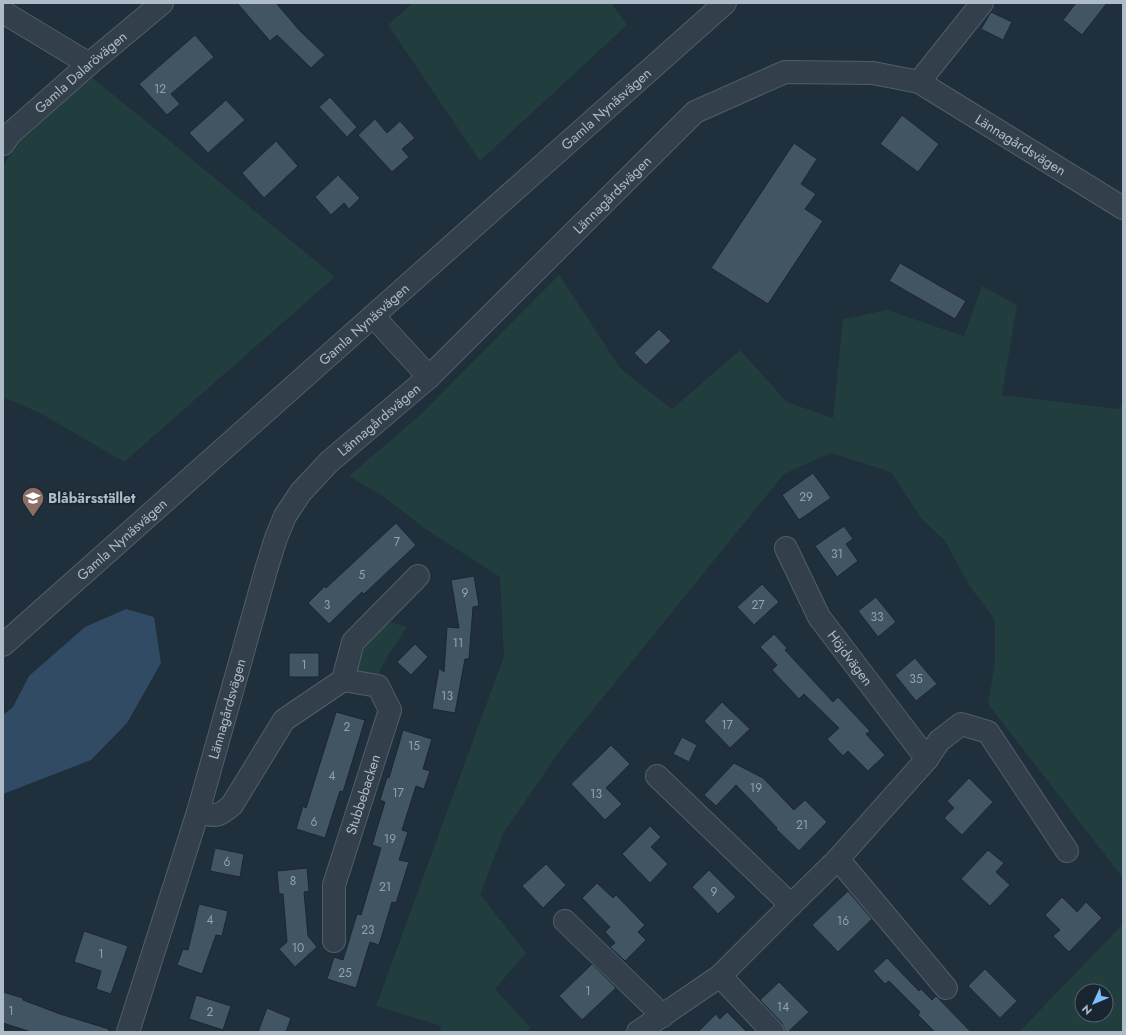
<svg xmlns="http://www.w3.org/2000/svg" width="1126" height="1035" font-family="Jost,sans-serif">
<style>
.green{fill:#223d3d;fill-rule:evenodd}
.water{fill:#304b63}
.building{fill:#425563;stroke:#1b2733}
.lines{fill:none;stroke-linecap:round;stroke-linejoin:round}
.minor-casing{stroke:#515e6a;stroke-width:24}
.minor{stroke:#33404c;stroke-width:22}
.labels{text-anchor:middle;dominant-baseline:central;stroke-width:3;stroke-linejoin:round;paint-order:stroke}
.number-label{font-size:12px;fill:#93a2af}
.street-label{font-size:14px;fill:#aebbc8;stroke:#192531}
.poi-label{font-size:14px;font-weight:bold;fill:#aebbc8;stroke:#192531;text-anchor:start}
</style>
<rect width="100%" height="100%" fill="#1f2f3c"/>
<g class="green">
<path d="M413 3H611L627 25 480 161 388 25Z"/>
<path d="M92 77 335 277 124 462 40 413 3 397V166L19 143Z"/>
<path d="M559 275 621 369 672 409 740 350 787 402 833 418 843 319 887 310 964 336 982 286 1017 305 1002 395 1119 409 1123 403V878L988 704 995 662V620L969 585 945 541 921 518 891 472 831 453 784 474 562 748 504 832 480 894 526 953 495 989 531 1028 526 1032H440L441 1026 376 1006 504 656 500 577 424 528 384 497 349 476 421 414Z"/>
<path d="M384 620 407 627 389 654 375 680 350 676 358 645Z"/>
<path d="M1123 924V1032H1019ZM1082 991H1106V1015H1082Z"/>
</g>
<path class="water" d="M126 609 154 617 161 663 127 723 91 760 3 794V715L13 707 29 676 85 627Z"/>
<g class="building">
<path d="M237 3H276L300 31 325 55 311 68 277 35 270 41Z"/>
<path d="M1076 3H1107L1082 35 1063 20Z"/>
<path d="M991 12 1012 22 1003 40 981 29Z"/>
<path d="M195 35 214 57 171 94 180 104 167 115 139 84Z"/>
<path d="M330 97 357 127 347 137 319 107Z"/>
<path d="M226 100 245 120 208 153 189 133Z"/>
<path d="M902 115 939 144 918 172 880 144Z"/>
<path d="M375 119 387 133 400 121 415 138 402 149 409 157 392 172 358 135Z"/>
<path d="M276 141 298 166 264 198 242 173Z"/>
<path d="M794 143 817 159 801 184 816 194 805 209 823 221 768 304 711 268Z"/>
<path d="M338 175 360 198 349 209 344 203 331 215 315 197Z"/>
<path d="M900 263 966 301 955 319 889 281Z"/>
<path d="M659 329 671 341 646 365 634 353Z"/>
<path d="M813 473 831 498 799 520 782 495Z"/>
<path d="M396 523 416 545 364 594 362 592 329 624 308 603 325 586 326 588Z"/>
<path d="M844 526 853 539 846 544 858 561 837 577 815 546Z"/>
<path d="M474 576 479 606 473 607 469 659H465L455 713 432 709 439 668 444 672 447 627 459 628 451 580Z"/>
<path d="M762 584 779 602 754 625 737 607Z"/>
<path d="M876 597 896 622 878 637 858 611Z"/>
<path d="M774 634 787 648 785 650 833 702 838 697 870 731 866 734 885 755 868 771 848 751 843 756 827 739 839 728 804 694 799 699 772 670 777 665 760 647Z"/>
<path d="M415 644 428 657 411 675 397 662Z"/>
<rect x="289" y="653" width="30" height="24"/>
<path d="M915 658 937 684 916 701 895 675Z"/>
<path d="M722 702 750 729 730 748 704 721Z"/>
<path d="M336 712 365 720 343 792 340 791 325 838 296 829 303 806 306 808Z"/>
<path d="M403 730 432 739 423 769 430 771 424 789 416 786 402 830 408 832 399 860 409 862 396 903 392 902 379 945 370 942 356 988 327 979 334 957 343 960 357 914 361 915 381 848 372 845 385 802 380 800 387 777 389 778Z"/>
<path d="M682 737 697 745 689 762 673 754Z"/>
<path d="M611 745 630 764 606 788 622 804 605 820 571 784Z"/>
<path d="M734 763 763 778 794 810 805 800 827 822 799 851 776 829 777 828 736 785 716 806 704 795Z"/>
<path d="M969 778 993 802 962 835 944 818 954 808 947 801Z"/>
<path d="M650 826 661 837 651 847 668 864 650 883 622 854Z"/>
<path d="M215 848 244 854 240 877 210 871Z"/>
<path d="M988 850 1004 863 996 872 1010 885 990 906 961 879Z"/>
<path d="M546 864 566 885 543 908 522 886Z"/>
<path d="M307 868 309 891 304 892 308 936 317 947 295 967 279 949 287 942 283 894H279L277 871Z"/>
<path d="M709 870 736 897 718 914 692 887Z"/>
<path d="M597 883 613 898 616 895 645 925 638 932 646 940 625 961 610 947 615 943 605 932 610 927 582 898Z"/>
<path d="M848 891 872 919 838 952 812 925Z"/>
<path d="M1062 897 1077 912 1086 902 1102 918 1069 952 1053 936 1060 930 1045 915Z"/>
<path d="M199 904 228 911 222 936 216 935 202 974 177 965 183 949 188 950Z"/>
<path d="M84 931 128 946 111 994 96 989 101 971 74 962Z"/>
<path d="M887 958 919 991 921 989 932 1000 936 996 971 1032H935L918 1015 920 1012 889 981 885 984 873 971Z"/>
<path d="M592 964 616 988 582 1020 559 996Z"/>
<path d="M985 969 1017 1001 1000 1018 968 986Z"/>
<path d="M779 982 809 1012 788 1032 785 1031 782 1023 760 1000Z"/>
<path d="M3 992 23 998V1000L60 1014 109 1029 108 1032H31L3 1023Z"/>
<path d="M196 995 231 1006 223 1030 189 1019Z"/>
<path d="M267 1008 291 1018 286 1032H258Z"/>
<path d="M727 1012 747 1032H698L716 1014 720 1019Z"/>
</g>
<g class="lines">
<g class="minor-casing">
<g id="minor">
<path d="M3 12 89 64"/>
<path d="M919 82 982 3"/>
<path id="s1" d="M3 144 10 134 89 64 162 3"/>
<path d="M373 316 429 377"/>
<path id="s2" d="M786 548 819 617 927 759 939 741 961 724 988 732 1067 851"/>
<path id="s3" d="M3 645 725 3"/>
<path d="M927 759 838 859 946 988"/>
<path d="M657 776 791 905 838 859"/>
<path d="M198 812C216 816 217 818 232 805L284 720 343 680"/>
<path d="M565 921 663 1016"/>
<path id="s4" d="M334 941V885L390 710 378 686 343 680 353 642 418 576"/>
<path id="s5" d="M128 1032 198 812 266 570 276 538 285 516 301 492 329 462 429 377 695 112 785 72 873 73 919 82 1123 208"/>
<path d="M638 1032 720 976"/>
<path d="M773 1032 720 976 791 905"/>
</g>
</g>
<use href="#minor" class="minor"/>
</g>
<defs>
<g id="school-pin" transform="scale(1.15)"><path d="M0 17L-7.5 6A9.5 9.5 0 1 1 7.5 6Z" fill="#8d6e63" stroke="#192531"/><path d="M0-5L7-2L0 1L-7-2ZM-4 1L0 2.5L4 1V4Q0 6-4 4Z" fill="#fff"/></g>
</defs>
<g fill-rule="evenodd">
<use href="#school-pin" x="33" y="498"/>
</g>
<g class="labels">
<g class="number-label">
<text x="160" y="89">12</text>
<text x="806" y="497">29</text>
<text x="397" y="542">7</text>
<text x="837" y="554">31</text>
<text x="362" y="575">5</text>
<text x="465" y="593">9</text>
<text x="327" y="605">3</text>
<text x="758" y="605">27</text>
<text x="877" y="617">33</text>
<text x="458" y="643">11</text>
<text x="304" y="665">1</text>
<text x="916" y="679">35</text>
<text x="447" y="696">13</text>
<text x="727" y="725">17</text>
<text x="347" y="727">2</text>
<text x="414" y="746">15</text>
<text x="332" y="776">4</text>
<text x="756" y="788">19</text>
<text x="398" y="793">17</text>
<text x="596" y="794">13</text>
<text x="314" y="822">6</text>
<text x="802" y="825">21</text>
<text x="390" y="839">19</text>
<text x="227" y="862">6</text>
<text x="293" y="881">8</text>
<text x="385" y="887">21</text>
<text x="714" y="892">9</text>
<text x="210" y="920">4</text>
<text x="843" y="921">16</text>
<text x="368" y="930">23</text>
<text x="298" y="948">10</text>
<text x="101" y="954">1</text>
<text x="345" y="973">25</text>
<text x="588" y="991">1</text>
<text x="783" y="1007">14</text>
<text x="11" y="1011">1</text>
<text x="210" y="1012">2</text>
</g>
<g class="street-label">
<text stroke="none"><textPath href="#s1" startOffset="106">Gamla Dalarövägen</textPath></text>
<text stroke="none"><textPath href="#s3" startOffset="807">Gamla Nynäsvägen</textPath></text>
<text stroke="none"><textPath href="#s5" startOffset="1469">Lännagårdsvägen</textPath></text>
<text stroke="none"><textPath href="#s5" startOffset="999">Lännagårdsvägen</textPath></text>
<text stroke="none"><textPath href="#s3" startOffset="483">Gamla Nynäsvägen</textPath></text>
<text stroke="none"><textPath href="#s5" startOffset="675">Lännagårdsvägen</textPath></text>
<text stroke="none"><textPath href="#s3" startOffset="159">Gamla Nynäsvägen</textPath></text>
<text stroke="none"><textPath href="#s2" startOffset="128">Höjdvägen</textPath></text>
<text stroke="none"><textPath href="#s5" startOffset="338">Lännagårdsvägen</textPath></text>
<text stroke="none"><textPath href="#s4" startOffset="151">Stubbebacken</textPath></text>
</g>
<g class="poi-label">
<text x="48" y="498">Blåbärsstället</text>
</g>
</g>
<rect width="1126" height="1035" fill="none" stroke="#aebbc8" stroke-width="8"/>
<g transform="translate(1094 1003) rotate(226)"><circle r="19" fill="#192531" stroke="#55616d"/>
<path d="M0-3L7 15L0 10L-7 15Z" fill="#7dbeff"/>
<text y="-6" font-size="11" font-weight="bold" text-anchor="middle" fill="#aebbc8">N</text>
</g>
</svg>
